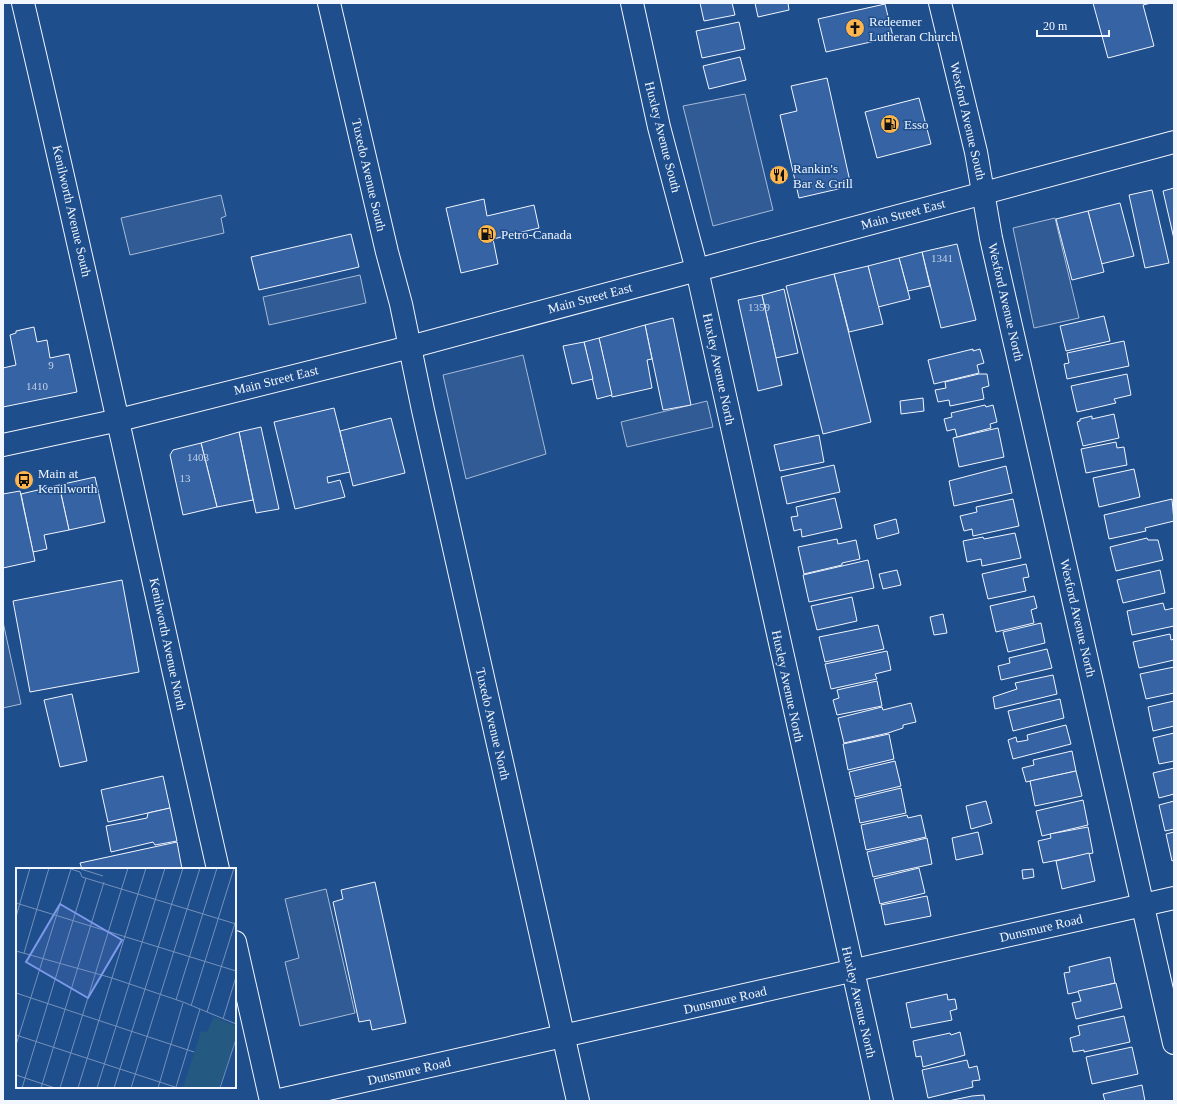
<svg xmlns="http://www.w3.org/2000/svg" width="1177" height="1104" font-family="Georgia,serif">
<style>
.parking{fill:#305b95;stroke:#a8bbd7}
.building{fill:#3563a3;stroke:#f2f6ff}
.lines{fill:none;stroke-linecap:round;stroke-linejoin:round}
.minor-casing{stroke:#f2f6ff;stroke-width:24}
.major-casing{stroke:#f2f6ff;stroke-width:24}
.minor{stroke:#1f4e8c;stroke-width:22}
.major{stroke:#1f4e8c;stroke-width:22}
.labels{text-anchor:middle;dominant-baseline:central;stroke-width:3;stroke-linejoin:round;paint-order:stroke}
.number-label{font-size:11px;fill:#c3d1e8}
.poi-label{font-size:13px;fill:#f2f6ff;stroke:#1f4e8c;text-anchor:start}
.street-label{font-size:13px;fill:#f2f6ff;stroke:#1f4e8c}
.inset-road{fill:none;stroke:#7391ba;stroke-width:1}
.view{fill:#7d9aea;fill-opacity:0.15;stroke:#7d9aea;stroke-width:2}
.inset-edge{fill:none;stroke:#f2f6ff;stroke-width:2}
</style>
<rect width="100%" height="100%" fill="#1f4e8c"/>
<g class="parking">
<path d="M745 94 773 210 713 226 683 106Z"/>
<path d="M221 195 226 216 221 218 224 233 130 255 121 218Z"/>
<path d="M1055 218 1079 318 1034 328 1013 228Z"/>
<path d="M360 275 366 303 269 325 263 297Z"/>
<path d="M523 355 546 454 466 479 443 375Z"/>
<path d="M707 401 713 427 627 447 621 422Z"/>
<path d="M3 622 21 704 3 708Z"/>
<path d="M326 889 355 1013 300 1026 285 962 299 958 285 899Z"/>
</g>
<g class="building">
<path d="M700 3H732L735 15 704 21Z"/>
<path d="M755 3H788L789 10 758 17Z"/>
<path d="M1093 3H1151L1143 5 1154 46 1108 58Z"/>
<path d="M885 4 893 37 826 52 818 19Z"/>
<path d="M739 22 745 49 702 58 696 31Z"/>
<path d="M740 57 746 80 709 89 703 66Z"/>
<path d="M827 78 851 186 799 198 780 115 797 111 791 86Z"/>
<path d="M919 98 931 144 877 158 865 112Z"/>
<path d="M1174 188V239L1163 191Z"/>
<path d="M1152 190 1169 263 1145 268 1129 195Z"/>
<path d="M484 199 487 216 534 205 539 228 493 239 498 264 461 273 446 208Z"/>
<path d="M1120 203 1134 256 1101 264 1088 211Z"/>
<path d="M1088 211 1104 272 1072 280 1056 219Z"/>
<path d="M351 234 359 267 259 290 251 257Z"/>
<path d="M957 244 976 320 941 328 922 252Z"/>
<path d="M922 252 930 286 908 291 899 258Z"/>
<path d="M899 258 910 299 878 307 868 266Z"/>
<path d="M868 266 883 324 849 332 834 274Z"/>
<path d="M834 274 871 422 823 434 786 286Z"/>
<path d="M784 289 798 353 776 358 762 295Z"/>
<path d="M762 295 782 385 758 391 738 300Z"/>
<path d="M1104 316 1110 341 1066 351 1060 326Z"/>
<path d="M673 318 691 405 663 410 645 325Z"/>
<path d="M645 325 652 359 647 360 652 388 612 397 599 338Z"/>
<path d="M34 327 37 342 47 340 50 358 69 354 77 392 3 407V368L16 365 10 335 16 333V331Z"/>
<path d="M599 338 612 395 597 399 584 342Z"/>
<path d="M1124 341 1129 366 1067 379 1064 364 1069 363 1067 353Z"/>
<path d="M584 342 593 379 572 384 563 346Z"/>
<path d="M973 349V351L980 349 984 363 977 365 979 373 934 384 928 360Z"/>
<path d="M979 374H987L989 386 982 388 984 399 950 406 949 400 938 402 935 390 946 388 945 382Z"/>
<path d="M1127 374 1131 395 1114 399 1116 403 1077 412 1071 386Z"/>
<path d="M923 398 924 411 901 414 900 401Z"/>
<path d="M985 405 986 407 993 405 997 422 990 424 991 428 957 437 955 429 947 431 944 419 952 417 951 413Z"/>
<path d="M334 408 350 472 327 477 328 483 340 480 345 497 295 509 274 422Z"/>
<path d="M1114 414 1119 438 1083 446 1077 422 1080 421V419L1092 416V419Z"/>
<path d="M391 418 405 473 353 486 340 431Z"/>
<path d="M261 427 279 509 256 513 239 432Z"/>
<path d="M998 428 1004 457 959 467 953 438Z"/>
<path d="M239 432 253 500 217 507 201 443Z"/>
<path d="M819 435 824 462 780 471 774 445Z"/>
<path d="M1116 442 1117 448 1124 447 1127 465 1086 473 1081 449Z"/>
<path d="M201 443 217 507 183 515 170 455 173 450Z"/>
<path d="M834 465 840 492 787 504 781 477Z"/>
<path d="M1006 466 1012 493 954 506 949 481Z"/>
<path d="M1134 469 1140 497 1099 507 1093 478Z"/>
<path d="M95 477 105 522 69 530 59 485Z"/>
<path d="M59 485 69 530 44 535 47 549 33 552 21 494Z"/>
<path d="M20 491 35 561 3 568V494Z"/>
<path d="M835 498 842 528 802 537 801 529 794 531 791 517 798 516 796 507Z"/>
<path d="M1013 499 1019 526 973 536 972 529 964 531 960 516 977 512 976 507Z"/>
<path d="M1172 499 1174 521 1145 528 1146 531 1109 539 1104 515Z"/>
<path d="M896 519 899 533 877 539 874 525Z"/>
<path d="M1015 533 1021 558 982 566 981 559 967 562 963 541 983 537 984 539Z"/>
<path d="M1147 538 1148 540H1158L1163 560 1116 571 1110 547Z"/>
<path d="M837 539 838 544 856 540 860 559 842 563V565L804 574 798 547Z"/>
<path d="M868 560 874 588 809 602 803 575Z"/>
<path d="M1026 564 1029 577 1023 578 1026 591 988 599 982 574Z"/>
<path d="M897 570 901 585 883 589 879 574Z"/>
<path d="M1160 570 1165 593 1123 603 1117 580Z"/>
<path d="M122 580 139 672 30 692 13 601Z"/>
<path d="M1034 596 1037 608 1031 610 1034 623 996 632 990 606Z"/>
<path d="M852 597 857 621 817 630 811 606Z"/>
<path d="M1163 603 1165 610 1174 608V626L1132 635 1127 611Z"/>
<path d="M943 614 947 633 934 635 930 617Z"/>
<path d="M1041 623 1045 643 1008 652 1003 632Z"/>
<path d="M878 625 884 649 825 662 819 637Z"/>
<path d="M1170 634 1171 640 1174 639V660L1139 668 1133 642Z"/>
<path d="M1047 649 1052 668 1001 680 998 666 1010 663 1009 658Z"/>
<path d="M887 651 891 670 875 674 877 679 831 689 825 664Z"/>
<path d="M1174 667V693L1146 699 1140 674Z"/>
<path d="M1053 675 1057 694 995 709 993 697 1017 689 1015 683Z"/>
<path d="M877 681 882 706 837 715 833 700 839 698 837 690Z"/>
<path d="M72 694 87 761 60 767 44 700Z"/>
<path d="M1060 699 1064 718 1013 731 1008 711Z"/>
<path d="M1174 701V726L1153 731 1148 707Z"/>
<path d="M911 703 916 722 903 725V728L888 733 844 743 838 718 882 707 883 710Z"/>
<path d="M1066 725 1071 744 1013 759 1008 740 1016 737 1017 742 1028 740 1027 735Z"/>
<path d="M1174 733V761L1159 764 1153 738Z"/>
<path d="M889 734 894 759 848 770 843 744Z"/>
<path d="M1072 751 1076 771 1026 782 1022 768 1034 765 1033 760Z"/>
<path d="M895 761 901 786 855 797 849 772Z"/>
<path d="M1174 768V794L1159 798 1153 773Z"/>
<path d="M1076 771 1082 796 1035 806 1030 781Z"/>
<path d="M163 776 170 808 108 822 101 790Z"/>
<path d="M901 788 906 813 860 823 855 799Z"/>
<path d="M1083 800 1088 825 1042 836 1036 811Z"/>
<path d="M986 801 992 823 971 829 966 806Z"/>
<path d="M1174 801V829L1165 831 1159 805Z"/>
<path d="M170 808 177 841 155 845 153 842 111 852 106 826 147 818 148 813Z"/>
<path d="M907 815 908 818 921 815 926 837 866 850 861 825Z"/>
<path d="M1088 827 1093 853 1043 863 1038 841 1051 838 1050 834Z"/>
<path d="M978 832 983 854 956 860 952 838Z"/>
<path d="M1174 832V860L1172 861 1166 834Z"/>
<path d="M927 838 932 864 873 877 867 852Z"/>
<path d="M177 842 182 869H82L80 863Z"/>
<path d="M1089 853 1095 881 1062 889 1056 861Z"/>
<path d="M919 868 925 893 880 904 874 879Z"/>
<path d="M1033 869 1034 877 1023 879 1022 870Z"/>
<path d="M375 882 406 1023 372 1030 370 1020 359 1022 333 902 343 899 341 890Z"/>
<path d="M927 896 931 916 885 925 881 905Z"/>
<path d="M1110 957 1115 983 1068 994 1064 973 1070 972 1069 967Z"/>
<path d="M1116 983 1122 1008 1076 1019 1072 1003 1081 1001 1078 991Z"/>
<path d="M947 994 948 1000 955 999 957 1009 950 1011 952 1020 911 1028 906 1003Z"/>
<path d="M1124 1016 1130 1042 1084 1052V1050L1073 1052 1070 1038 1080 1035 1078 1026Z"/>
<path d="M960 1032 965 1055 923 1067 921 1056 916 1057 913 1041 950 1033 951 1035Z"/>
<path d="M1132 1047 1138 1074 1092 1084 1086 1057Z"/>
<path d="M967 1060 969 1068 977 1066 980 1080 972 1081 973 1087 928 1098 922 1070Z"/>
<path d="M1142 1085 1145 1101H1105L1103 1094Z"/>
<path d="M984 1095 985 1101H948L972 1096Z"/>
</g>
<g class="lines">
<g class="minor-casing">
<g id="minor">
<path d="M329 3 387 252 401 304 423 410 578 1101"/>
<path d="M632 3 659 127 697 270 882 1101"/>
<path d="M940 3 976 152 991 238 1174 1043"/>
<path d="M275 1101 1174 898"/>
</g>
</g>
<g class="major-casing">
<g id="major">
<path d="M23 3C91 291 152 580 218 869"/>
<path d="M3 445 119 420 410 347 1174 142"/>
<path d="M235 942 271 1101"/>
</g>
</g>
<use href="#minor" class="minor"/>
<use href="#major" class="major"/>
</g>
<defs>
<g id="church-disc" transform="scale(1)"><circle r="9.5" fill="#ffb74d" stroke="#1f4e8c"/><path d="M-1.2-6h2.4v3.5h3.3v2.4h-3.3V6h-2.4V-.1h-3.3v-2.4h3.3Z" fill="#111"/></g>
<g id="fuel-disc" transform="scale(1)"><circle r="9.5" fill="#ffb74d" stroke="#1f4e8c"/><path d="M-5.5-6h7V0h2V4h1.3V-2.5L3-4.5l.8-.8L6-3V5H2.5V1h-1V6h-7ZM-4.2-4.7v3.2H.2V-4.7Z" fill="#111"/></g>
<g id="restaurant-disc" transform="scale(1)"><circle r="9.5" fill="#ffb74d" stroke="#1f4e8c"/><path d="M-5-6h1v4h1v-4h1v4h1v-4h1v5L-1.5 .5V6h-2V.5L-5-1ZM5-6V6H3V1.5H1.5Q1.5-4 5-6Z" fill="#111"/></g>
<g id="bus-disc" transform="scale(1)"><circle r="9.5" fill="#ffb74d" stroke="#1f4e8c"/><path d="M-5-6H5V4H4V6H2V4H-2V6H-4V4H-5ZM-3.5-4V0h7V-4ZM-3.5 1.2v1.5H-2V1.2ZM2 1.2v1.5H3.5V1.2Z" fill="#111"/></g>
</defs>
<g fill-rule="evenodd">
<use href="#church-disc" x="855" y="28"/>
<use href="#fuel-disc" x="890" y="124"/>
<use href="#restaurant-disc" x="779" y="175"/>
<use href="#fuel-disc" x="487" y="234"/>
<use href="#bus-disc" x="24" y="480"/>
</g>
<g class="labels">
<g class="number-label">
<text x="942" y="258">1341</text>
<text x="759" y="307">1359</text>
<text x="51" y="365">9</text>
<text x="37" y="386">1410</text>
<text x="198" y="457">1403</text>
<text x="185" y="478">13</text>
</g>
<g class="poi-label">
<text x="869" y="21">Redeemer<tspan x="869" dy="15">Lutheran Church</tspan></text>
<text x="904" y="124">Esso</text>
<text x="793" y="168">Rankin's<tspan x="793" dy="15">Bar &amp; Grill</tspan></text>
<text x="501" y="234">Petro-Canada</text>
<text x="38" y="473">Main at<tspan x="38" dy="15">Kenilworth</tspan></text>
</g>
<g class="street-label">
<text transform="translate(968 121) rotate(77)">Wexford Avenue South</text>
<text transform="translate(663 137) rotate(76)">Huxley Avenue South</text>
<text transform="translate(369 175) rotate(77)">Tuxedo Avenue South</text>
<text transform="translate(72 211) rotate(77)">Kenilworth Avenue South</text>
<text transform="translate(903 214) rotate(-15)">Main Street East</text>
<text transform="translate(590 298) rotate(-15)">Main Street East</text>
<text transform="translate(1006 302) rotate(77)">Wexford Avenue North</text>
<text transform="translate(719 369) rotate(78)">Huxley Avenue North</text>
<text transform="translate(276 380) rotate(-14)">Main Street East</text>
<text transform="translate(1078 618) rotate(77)">Wexford Avenue North</text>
<text transform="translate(168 644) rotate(78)">Kenilworth Avenue North</text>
<text transform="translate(788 686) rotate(78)">Huxley Avenue North</text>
<text transform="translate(493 724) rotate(77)">Tuxedo Avenue North</text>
<text transform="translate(1041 928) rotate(-13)">Dunsmure Road</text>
<text transform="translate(725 1000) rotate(-13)">Dunsmure Road</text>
<text transform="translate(859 1002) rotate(77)">Huxley Avenue North</text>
<text transform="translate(409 1071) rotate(-13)">Dunsmure Road</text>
</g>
</g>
<g transform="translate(16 868)">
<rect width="220" height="220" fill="#1f4e8c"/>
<path d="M198 149 220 158V168L203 220H167L185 163 191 164Z" fill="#245a82"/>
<path class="inset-road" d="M55 1 64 4 66 9 220 56M65 1 87 8M0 35 220 103M0 49 14 0M0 83 96 110 167 134 220 156M8 85 33 0M0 125 178 184M160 132 201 0M175 138 218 0M191 144 220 52M207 151 220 109M0 167 162 220M0 177 55 1M0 207 39 220M160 219 184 141M6 220 70 10M25 220 88 14M44 220 112 0M62 220 130 0M81 220 149 0M98 220 167 0M115 220 184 0M142 220 167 135M204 220 220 171"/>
<path class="view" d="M44 36 106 72 72 130 10 94Z"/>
<rect width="220" height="220" class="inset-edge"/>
</g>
<rect width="1177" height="1104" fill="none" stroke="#f2f6ff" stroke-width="8"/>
<path d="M1037 30v6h72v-6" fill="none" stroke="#f2f6ff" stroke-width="2"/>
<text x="1043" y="30" font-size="12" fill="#f2f6ff" stroke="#1f4e8c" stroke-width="3" paint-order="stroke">20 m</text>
</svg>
